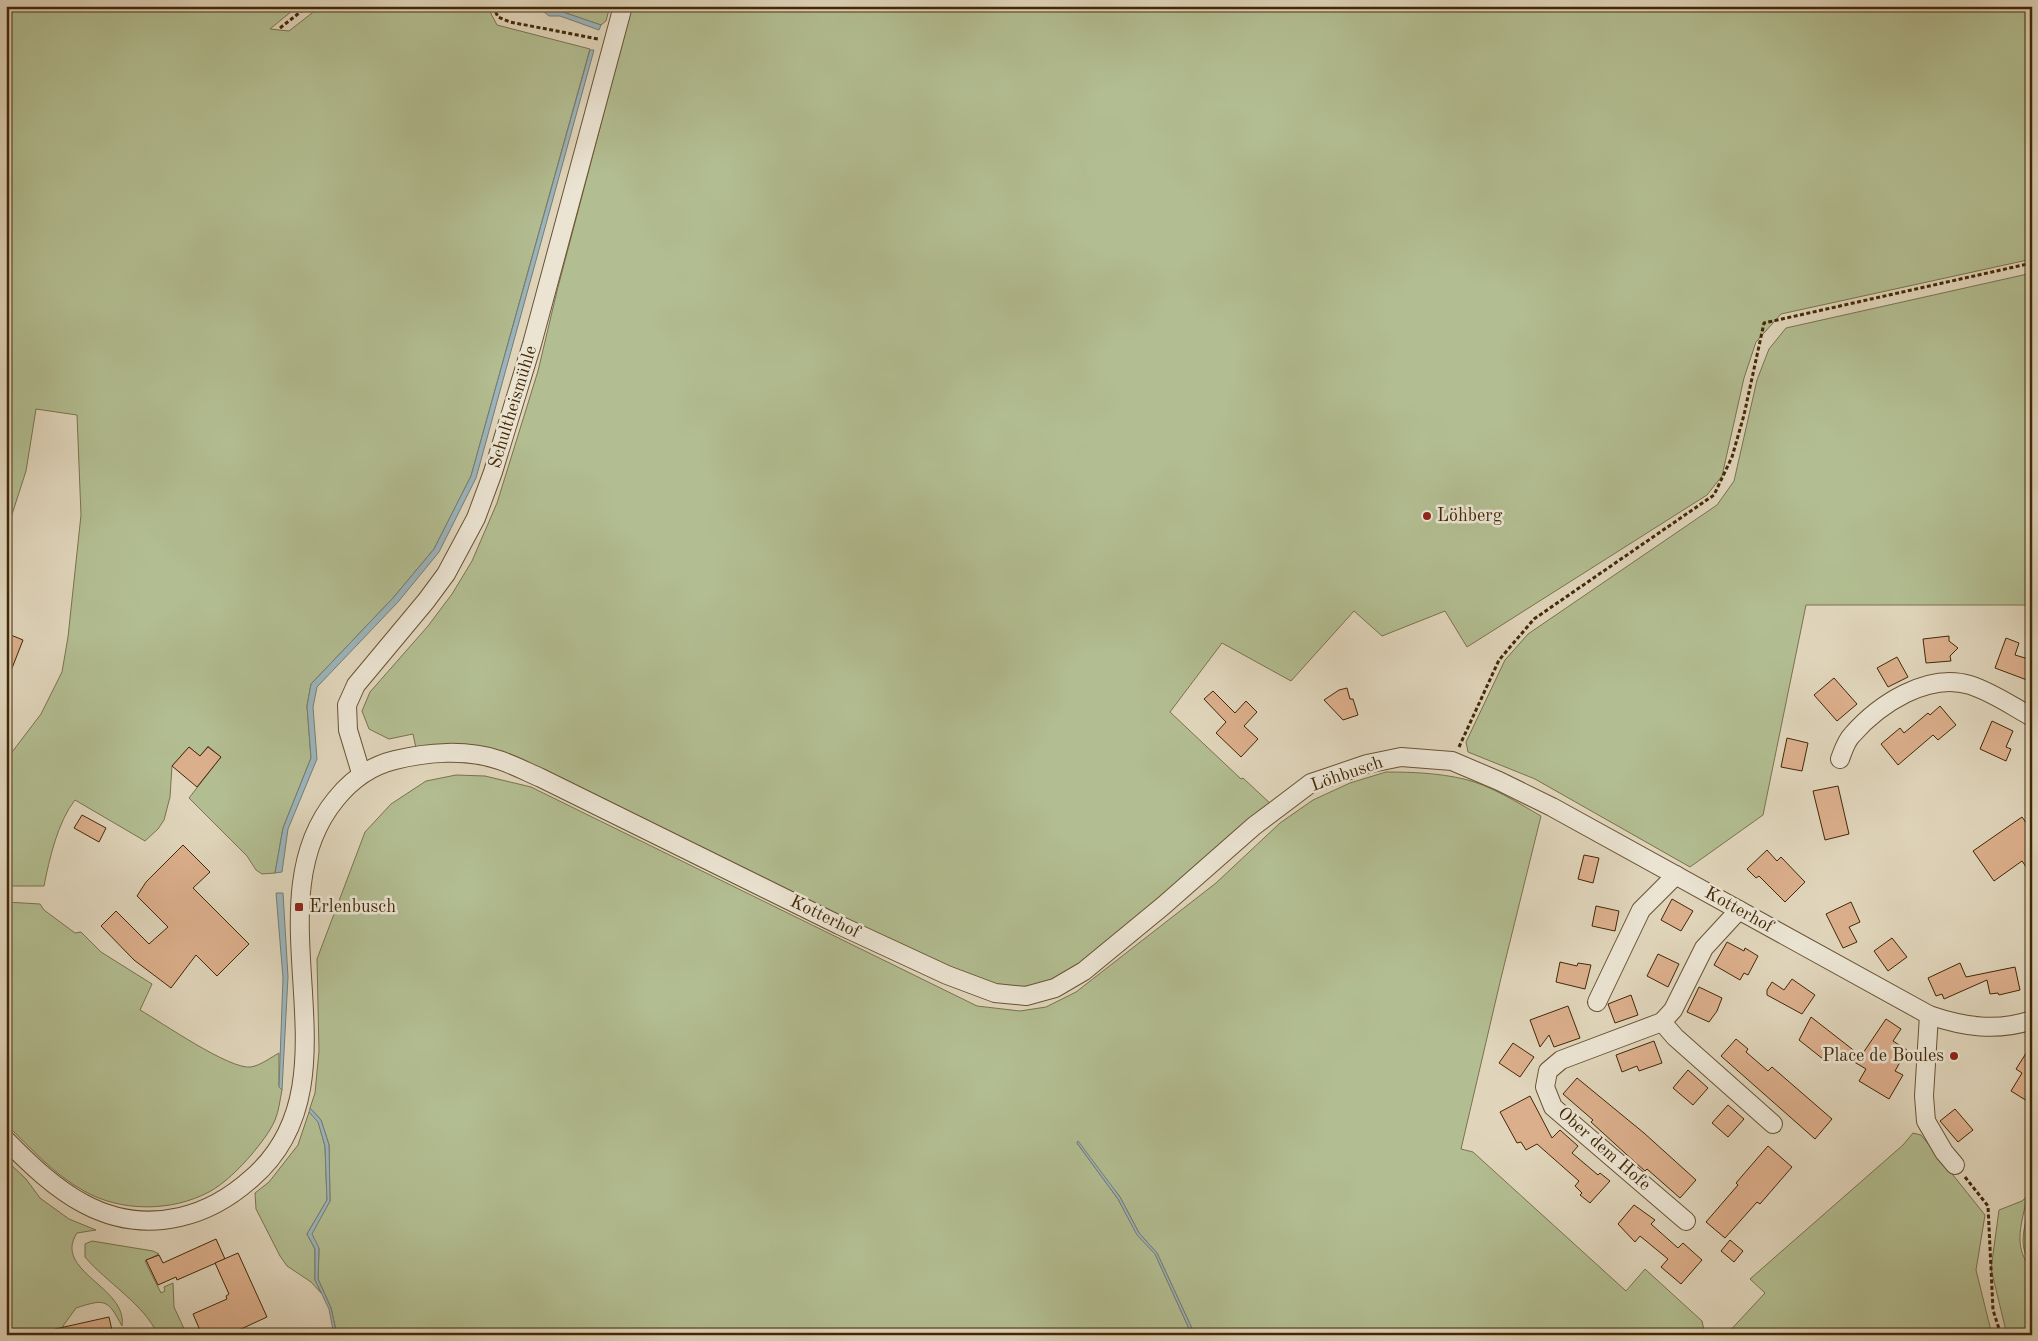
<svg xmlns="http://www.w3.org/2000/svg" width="2038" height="1341" font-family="'Old Standard TT',serif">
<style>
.green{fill:#b2bd91;stroke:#7a724c}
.water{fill:#9bb5bd;stroke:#777d74}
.building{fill:#dcaf8c;stroke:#422806}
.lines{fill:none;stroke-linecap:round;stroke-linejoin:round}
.minor-casing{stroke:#6a5333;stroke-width:20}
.path{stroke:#422806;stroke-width:3;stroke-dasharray:4 2.5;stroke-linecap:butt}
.minor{stroke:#ebe4d3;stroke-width:18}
.poi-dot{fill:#8f2418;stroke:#ebe4d3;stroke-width:2}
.labels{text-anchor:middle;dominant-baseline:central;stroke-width:5;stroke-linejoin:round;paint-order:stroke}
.street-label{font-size:18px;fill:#422806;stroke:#ebe4d3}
.poi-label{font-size:18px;fill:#422806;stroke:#ebe4d3;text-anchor:start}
</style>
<rect width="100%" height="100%" fill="#e0d5bb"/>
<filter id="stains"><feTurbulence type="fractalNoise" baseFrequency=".004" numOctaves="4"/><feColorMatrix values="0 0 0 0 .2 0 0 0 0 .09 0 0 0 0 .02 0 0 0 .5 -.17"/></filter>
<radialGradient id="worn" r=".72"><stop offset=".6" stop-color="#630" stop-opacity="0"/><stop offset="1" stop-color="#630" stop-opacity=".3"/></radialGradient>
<g class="green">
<path d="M6 6H298L270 29 289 31 321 6H487L497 25 590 49 471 476 434 549 393 598 311 684 307 706 311 758 283 828 275 873 262 874 256 870 247 856 189 798 221 757 208 746 200 756 189 747 172 766 170 797 164 820 158 829 145 841 75 800C58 821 49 860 44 886H6V760L41 714 62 672 68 637 81 515 77 415 36 409 26 471 6 533Z"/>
<path d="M545 6H610L606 21 601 25 560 11H550Z"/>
<path d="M632 6H2032V259L1781 314 1756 342 1744 378 1722 476 1707 495 1467 647 1445 611 1382 636 1354 611 1291 681 1222 643 1170 712 1241 779 1243 778 1273 806 1160 905 1052 986 996 990 541 774 416 748 413 734 389 739 369 729 362 711 370 692 428 626 452 594 472 561 497 503 538 371 557 291Z"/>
<path d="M2032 273V605H1806L1763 815 1690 867 1535 779 1468 752 1466 742 1505 660 1528 634 1717 505 1734 481 1757 380 1769 349 1786 328Z"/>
<path d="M1386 772C1412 772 1438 773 1464 779 1490 785 1518 803 1541 816L1501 978 1461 1149 1473 1152 1626 1291 1645 1269 1702 1321 1705 1335H1195L1157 1253 1139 1233 1120 1197 1077 1143 1118 1199 1137 1234 1155 1254 1192 1335H337L331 1308 318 1279 319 1249 311 1234 330 1201 329 1145 321 1120 310 1108 315 1093 319 1051 317 959 365 832 391 804 426 781 456 775 485 776 531 787 977 1006 1020 1011 1046 1007 1076 992 1216 883 1280 823 1313 800 1350 783Z"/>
<path d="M6 902 40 904 44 910 75 933 81 932 101 952 152 984 140 1010C161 1022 230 1070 251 1067 261 1065 270 1058 279 1053V1086L282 1090C280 1099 279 1111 275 1120 270 1132 260 1144 252 1154 240 1168 224 1184 209 1192 171 1212 121 1212 84 1191 53 1174 31 1148 6 1124Z"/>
<path d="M309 1112 318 1121 325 1146 327 1200 307 1234 315 1249V1280L322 1294 311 1282 287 1266 280 1256 256 1209 255 1193 269 1182 298 1145Z"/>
<path d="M1913 1133 1921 1135 1985 1215 1976 1270 1992 1335H1726L1765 1293 1750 1279 1903 1145Z"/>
<path d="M6 1160 26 1179 40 1198 69 1219 96 1230 77 1233C52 1271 128 1287 122 1326 108 1300 106 1298 76 1308L63 1326 65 1335H6Z"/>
<path d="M2032 1192V1263C2015 1247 2027 1221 2030 1202H2026C2021 1225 2013 1250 2032 1268V1335H2007L1991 1269 1999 1210 2022 1201Z"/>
<path d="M92 1241 153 1251 159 1254 145 1261 161 1293 165 1291 164 1287 173 1283 174 1307 187 1335H158C144 1304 106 1282 85 1257V1244Z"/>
</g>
<g class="water">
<path d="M537 6H545L551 11H560L601 25 599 30 560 16H549Z"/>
<path d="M590 50H594L476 478 439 552 398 602 317 687 313 707 317 759 288 829 282 872 275 873 283 828 311 758 307 706 311 684 393 598 434 549 471 476Z"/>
<path d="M276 893H283L288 977 282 1090 279 1087 283 978Z"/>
<path d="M310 1108 321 1120 329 1145 330 1201 312 1234 319 1248 318 1279 331 1308 337 1335H334L329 1309 315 1280V1249L307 1234 327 1200 325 1146 318 1122 309 1112Z"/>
<path d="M1078 1141 1120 1197 1139 1233 1157 1253 1195 1335H1192L1155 1254 1137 1235 1118 1199 1077 1143Z"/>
</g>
<g class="building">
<path d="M6 633 23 640 7 681H6Z"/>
<path d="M1949 636V641L1958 648 1950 656 1951 661 1926 663 1923 639Z"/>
<path d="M2006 638 2019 643 2015 655 2032 660V667L2027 680 1995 668Z"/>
<path d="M1897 657 1908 677 1888 687 1877 668Z"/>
<path d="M1834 678 1857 704 1837 721 1814 695Z"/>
<path d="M1347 688 1350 699H1353L1358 715 1343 720 1324 700 1339 690Z"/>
<path d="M1213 691 1235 713 1246 701 1257 712 1244 726 1258 739 1241 757 1216 733 1226 722 1204 699Z"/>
<path d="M1940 706 1956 725 1938 740 1933 735 1898 765 1881 744 1900 728 1904 733 1928 713 1930 715Z"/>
<path d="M1992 721 2013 731 2006 747 2011 749 2006 761 1980 749Z"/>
<path d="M1787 738 1808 743 1802 771 1781 767Z"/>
<path d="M189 747 200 756 208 747 221 757 197 787 172 766Z"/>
<path d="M1838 786 1849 834 1825 840 1813 791Z"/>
<path d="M82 815 106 828 99 842 74 828Z"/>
<path d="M2022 817 2032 831V875L2022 861 1994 881 1973 851Z"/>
<path d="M183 845 210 872 193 888 249 944 217 976 196 955 171 988 134 960 101 926 116 911 149 944 168 927 137 896 146 882Z"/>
<path d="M1767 850 1777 861 1781 857 1805 882 1785 902 1759 876 1756 878 1747 869Z"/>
<path d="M1584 855 1599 858 1593 883 1578 879Z"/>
<path d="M1672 899 1693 911 1681 931 1661 920Z"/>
<path d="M1851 902 1860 922 1849 927 1857 942 1843 948 1826 914Z"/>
<path d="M1596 906 1619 911 1615 931 1592 926Z"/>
<path d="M1892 938 1907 957 1888 971 1874 951Z"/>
<path d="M1727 942 1744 951 1745 948 1758 956 1748 975 1744 973 1740 980 1714 965Z"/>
<path d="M1658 954 1679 964 1668 987 1647 976Z"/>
<path d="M1560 962 1577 966 1578 963 1591 965 1585 989 1556 982Z"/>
<path d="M1960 963 1966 977 2015 967 2020 990 1999 995 1998 993 1990 994 1987 980 1944 999 1942 994 1936 996 1928 978Z"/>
<path d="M1792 979 1815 995 1802 1014 1767 995V990L1772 982 1784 990Z"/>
<path d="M1699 987 1722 998 1717 1011 1709 1022 1687 1012Z"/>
<path d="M1631 995 1638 1015 1615 1023 1608 1004Z"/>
<path d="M1568 1006 1580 1038 1554 1047 1549 1035 1540 1047 1530 1020Z"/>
<path d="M1811 1017 1861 1056 1886 1019 1901 1029 1893 1041 1907 1050 1895 1071 1903 1075 1889 1099 1859 1081 1866 1069 1831 1048 1823 1059 1799 1040Z"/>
<path d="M1736 1039 1748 1049 1746 1052 1768 1071 1772 1067 1832 1119 1815 1139 1721 1056Z"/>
<path d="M1654 1041 1662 1063 1639 1071 1637 1066 1622 1072 1616 1055Z"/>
<path d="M1513 1043 1534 1057 1520 1077 1499 1063Z"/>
<path d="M2032 1044V1104L2011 1091 2022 1073 2016 1069Z"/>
<path d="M1688 1070 1708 1088 1693 1105 1673 1088Z"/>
<path d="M1577 1078 1644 1133 1696 1180 1680 1198 1647 1169 1645 1171 1626 1154 1591 1122 1593 1120 1563 1094Z"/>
<path d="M1530 1096 1552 1138 1560 1130 1578 1146 1572 1153 1598 1175 1600 1173 1610 1181 1590 1203 1580 1195 1582 1193 1575 1186 1579 1181 1537 1144 1526 1150 1521 1142 1517 1143 1500 1112Z"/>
<path d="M1728 1105 1744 1119 1728 1137 1712 1123Z"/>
<path d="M1955 1109 1973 1130 1958 1142 1940 1121Z"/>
<path d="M1768 1146 1792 1167 1760 1204 1757 1202 1725 1238 1706 1222 1738 1185 1736 1183Z"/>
<path d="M1634 1205 1655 1220 1651 1224 1678 1248 1683 1243 1702 1260 1681 1284 1661 1267 1668 1259 1640 1236 1635 1242 1618 1224Z"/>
<path d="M216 1239 225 1259 177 1280 176 1277 158 1285 146 1260 159 1255 163 1263Z"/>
<path d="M1730 1240 1743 1251 1734 1262 1721 1251Z"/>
<path d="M238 1253 267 1317 228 1335H202L193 1314 227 1299 226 1296 229 1294 215 1263Z"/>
<path d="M109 1317 113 1335H55V1329Z"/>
</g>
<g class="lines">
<g class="minor-casing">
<g id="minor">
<path d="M1840 759C1843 751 1846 741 1852 735 1879 704 1928 672 1970 685 1992 692 2012 706 2032 717"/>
<path d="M361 773 348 730 347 705 356 685 426 601 446 574 476 518 493 472 532 344 623 6"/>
<path d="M1597 1002 1641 910 1676 875"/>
<path d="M1929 1015 1924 1096 1926 1121 1944 1152 1955 1165"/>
<path d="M1662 1022 1675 1037 1773 1124"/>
<path d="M6 1140C55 1190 106 1234 180 1217 207 1211 232 1196 252 1178 365 1080 247 907 336 799 352 779 370 766 395 760 427 752 467 749 499 760 514 765 527 772 541 778L839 925 947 975 995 993 1026 996 1055 988 1084 971 1163 906 1254 826 1311 783 1326 778 1367 764 1401 757 1452 761 1499 781 1552 807 1929 1015C1964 1027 1997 1032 2032 1020"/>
<path d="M1686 1221 1553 1107 1545 1087 1548 1071 1561 1060 1662 1022 1673 1010 1704 948 1739 910"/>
</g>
</g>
<g class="path">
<path d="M493 6 498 17 510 22 598 39"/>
<path d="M280 28 308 6"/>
<path d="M1459 747 1499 660 1534 619 1714 495 1732 457 1744 415 1764 323 2032 263"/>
<path d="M1965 1177 1988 1206 1993 1310 2001 1335"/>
</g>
<use href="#minor" class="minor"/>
</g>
<g class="poi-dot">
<circle cx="1427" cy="516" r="5"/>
<rect x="294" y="902" width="10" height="10" rx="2.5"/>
<circle cx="1954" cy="1056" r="5"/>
</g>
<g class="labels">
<g class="street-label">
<text transform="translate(513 407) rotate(-73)">Schultheismühle</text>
<text transform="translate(1347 774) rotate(-19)">Löhbusch</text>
<text transform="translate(1739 910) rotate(29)">Kotterhof</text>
<text transform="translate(825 917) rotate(26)">Kotterhof</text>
<text transform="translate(1604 1149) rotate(41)">Ober dem Hofe</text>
</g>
<g class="poi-label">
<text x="1437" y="516">Löhberg</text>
<text x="309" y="907">Erlenbusch</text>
<text x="1944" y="1056" text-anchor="end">Place de Boules</text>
</g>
</g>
<rect width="2038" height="1341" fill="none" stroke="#e0d5bb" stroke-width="25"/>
<rect x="8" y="8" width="2023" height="1326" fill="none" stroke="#422806" stroke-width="2.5"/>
<rect x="12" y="12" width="2013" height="1316" fill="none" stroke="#422806"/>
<rect width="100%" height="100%" filter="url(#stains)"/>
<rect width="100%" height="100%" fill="url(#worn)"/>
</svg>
